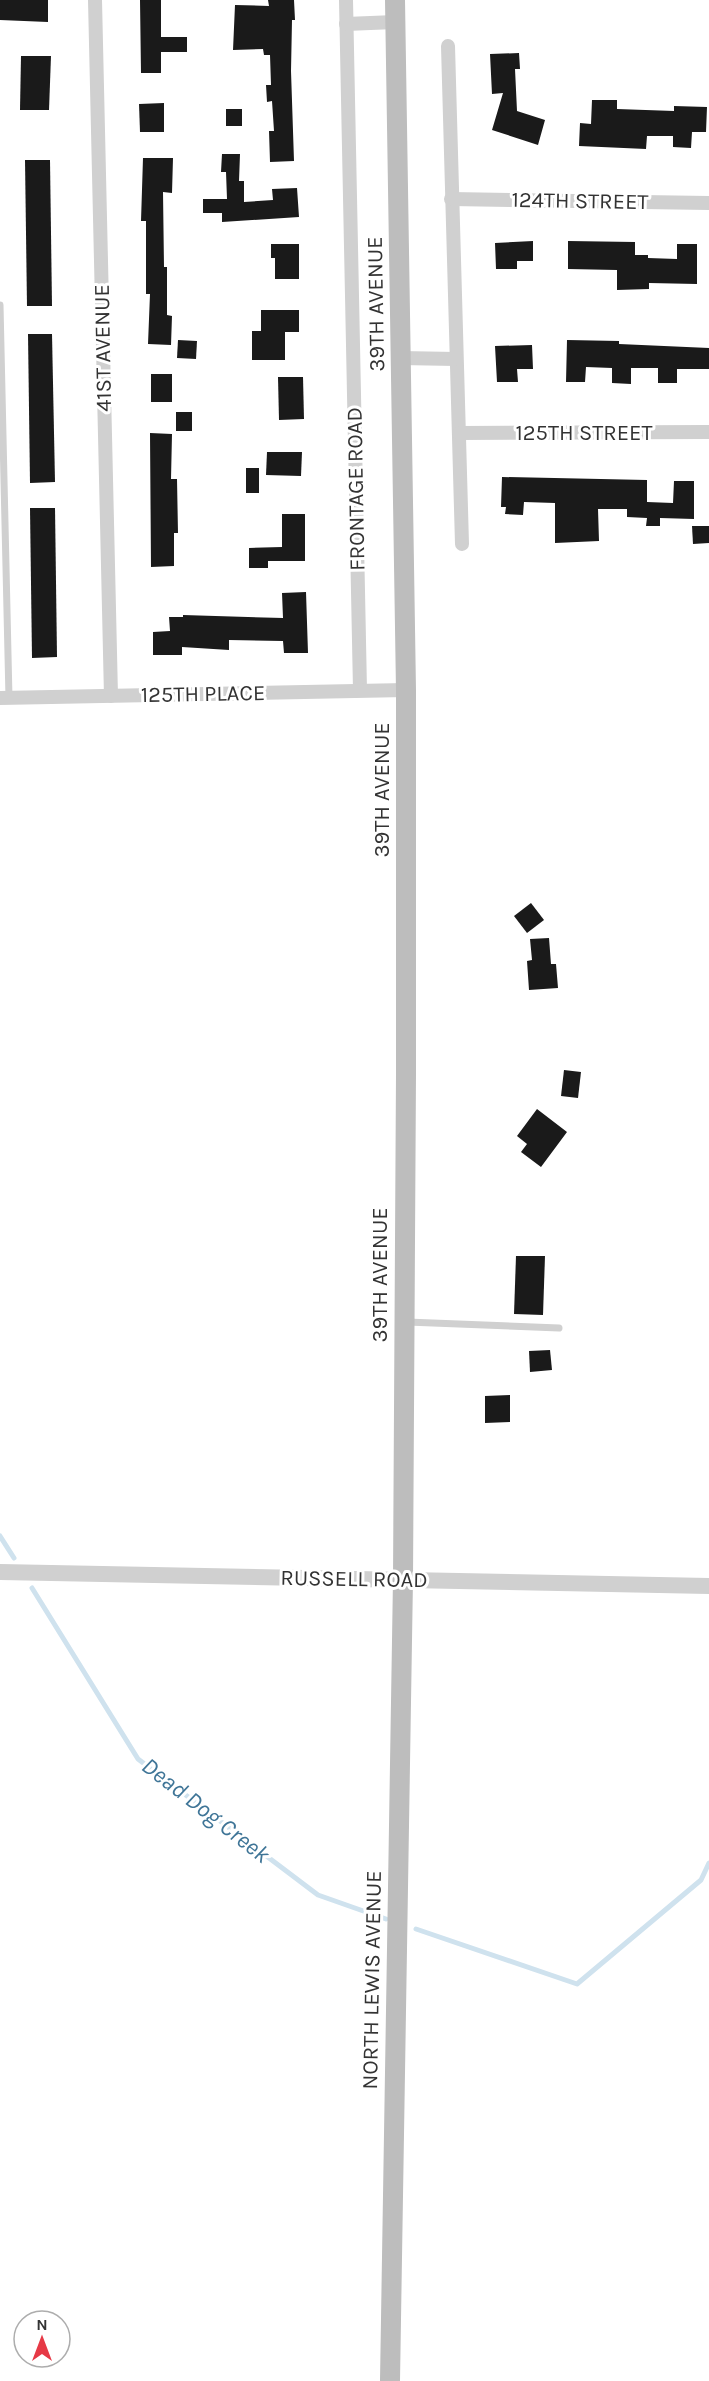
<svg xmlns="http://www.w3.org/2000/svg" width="709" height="2381" font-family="Karla,sans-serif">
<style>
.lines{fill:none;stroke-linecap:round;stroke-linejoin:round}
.stream{stroke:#cfe2ee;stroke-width:5}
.building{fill:#1a1a1a}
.service{stroke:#d0d0d0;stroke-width:7}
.minor{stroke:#d0d0d0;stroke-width:14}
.tertiary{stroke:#d0d0d0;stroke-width:16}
.secondary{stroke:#bdbdbd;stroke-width:20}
.labels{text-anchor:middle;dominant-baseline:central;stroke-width:6;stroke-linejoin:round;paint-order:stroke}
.street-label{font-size:22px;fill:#333;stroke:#fff}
.water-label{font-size:24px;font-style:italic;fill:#3f7597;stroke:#fff}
</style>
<rect width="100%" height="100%" fill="#fff"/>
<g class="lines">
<g class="stream">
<path d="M0 1536 14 1558"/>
<path d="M32 1588 138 1759 318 1895 386 1919"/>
<path d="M416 1929 577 1984 701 1880 709 1863"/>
</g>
</g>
<g class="building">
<path d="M0 0H48V22L0 20Z"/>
<path d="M140 0H161V37H187V52H161V73H141Z"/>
<path d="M268 0H294L295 20H292L291 71 294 161 270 162 269 131H274L272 101 267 102 266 85H271L270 55H264L263 49 233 50 235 5 269 6Z"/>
<path d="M519 53 520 69H515L517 111 545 120 538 145 492 130 503 93 492 94 490 54Z"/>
<path d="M21 56H51L49 110H20Z"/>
<path d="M592 100H617V109L674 111V106L707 107 706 132H692L691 148 673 147V136H647L646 149 579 146 580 123 591 124Z"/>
<path d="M164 103V132H140L139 104Z"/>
<rect x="226" y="109" width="16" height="17"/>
<path d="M222 154H240L239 181H244V202L273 200 272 189 297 188 299 217 222 222V213H203V199H227L226 172H221Z"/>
<path d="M143 158H173L172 193 163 192 164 267H167V315L172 316 171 345 148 344 150 294H146V221H141Z"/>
<path d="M25 160H50L52 306H27Z"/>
<path d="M533 241V261H517V269H496L495 243Z"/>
<path d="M568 241 635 242V255H648V258L677 259V244H697V284L649 283V289L617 290V270L568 269Z"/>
<path d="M271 244H299V279H275V258H271Z"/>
<path d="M261 310H299V332H285V360H252V331H261Z"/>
<path d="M28 334H52L55 482 30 483Z"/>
<path d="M178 340 197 341 196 359 177 358Z"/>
<path d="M567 340 619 341V344L709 348V369H677V383H658V368H631V384L612 383V368L586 367 585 382H566Z"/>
<path d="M532 345 533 369H517L518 382H497L495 346Z"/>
<rect x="151" y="374" width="21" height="28"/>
<path d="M278 377H303L304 419 279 420Z"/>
<rect x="176" y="412" width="16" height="19"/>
<path d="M150 433 172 434 171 479H177L178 533H174V566L151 567Z"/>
<path d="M267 452H302L301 476 266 475Z"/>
<rect x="246" y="468" width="13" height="25"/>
<path d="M502 477 647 480V502L673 503 674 481H694V519L660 518V526H646L647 518 627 517V509H598L599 541 555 543V503L524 502 523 515 505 514 506 507H501Z"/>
<path d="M30 508H55L57 657 32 658Z"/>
<path d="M282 514H305V561H268V568H249V548L282 547Z"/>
<path d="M692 526H709V543L693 544Z"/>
<path d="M306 592 308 653H284L283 641 229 640V650L182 647V655H153V632L170 631 169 617H183V615L283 618 282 593Z"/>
<path d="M531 903 544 920 527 933 514 916Z"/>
<path d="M549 938 551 964H556L558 988 529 990 527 961 532 960 530 939Z"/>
<path d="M564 1070 581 1072 578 1098 561 1096Z"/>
<path d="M537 1109 567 1132 541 1167 521 1152 527 1144 517 1136Z"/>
<path d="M516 1256H545L543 1315 514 1314Z"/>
<path d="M550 1350 552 1370 530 1372 529 1351Z"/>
<path d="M510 1395V1422L485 1423V1396Z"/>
</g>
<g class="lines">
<g class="service">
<path d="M0 305 9 698"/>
<path d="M407 1322 559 1328"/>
</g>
<g class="minor">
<path d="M95 0 111 696"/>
<path d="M346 0 360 690"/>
<path d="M346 24 395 22"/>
<path d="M448 46 462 544"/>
<path d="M451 199 709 203"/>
<path d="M400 358 456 359"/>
<path d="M459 433 709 432"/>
<path d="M0 698 406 690"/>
</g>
<path class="tertiary" d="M0 1572 709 1586"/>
<path class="secondary" d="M390 2381 403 1579 406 1074V690L395 0"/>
</g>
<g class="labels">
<g class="street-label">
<text transform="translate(580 201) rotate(1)">124TH STREET</text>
<text transform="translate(376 304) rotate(-91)">39TH AVENUE</text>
<text transform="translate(103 348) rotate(-91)">41ST AVENUE</text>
<text x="584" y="433">125TH STREET</text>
<text transform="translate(356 489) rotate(-91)">FRONTAGE ROAD</text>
<text transform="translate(203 694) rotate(-1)">125TH PLACE</text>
<text transform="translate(382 790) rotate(-90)">39TH AVENUE</text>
<text transform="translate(380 1275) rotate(-90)">39TH AVENUE</text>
<text transform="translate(354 1579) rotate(1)">RUSSELL ROAD</text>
<text transform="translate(372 1980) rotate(-89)">NORTH LEWIS AVENUE</text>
</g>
<g class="water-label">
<text transform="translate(206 1810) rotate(38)">Dead Dog Creek</text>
</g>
</g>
<g transform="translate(42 2339)"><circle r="28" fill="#ffffff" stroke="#adadad" stroke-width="1.5"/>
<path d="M0-4.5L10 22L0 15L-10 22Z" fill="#e63946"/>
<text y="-9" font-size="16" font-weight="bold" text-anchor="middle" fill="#333333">N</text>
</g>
</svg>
